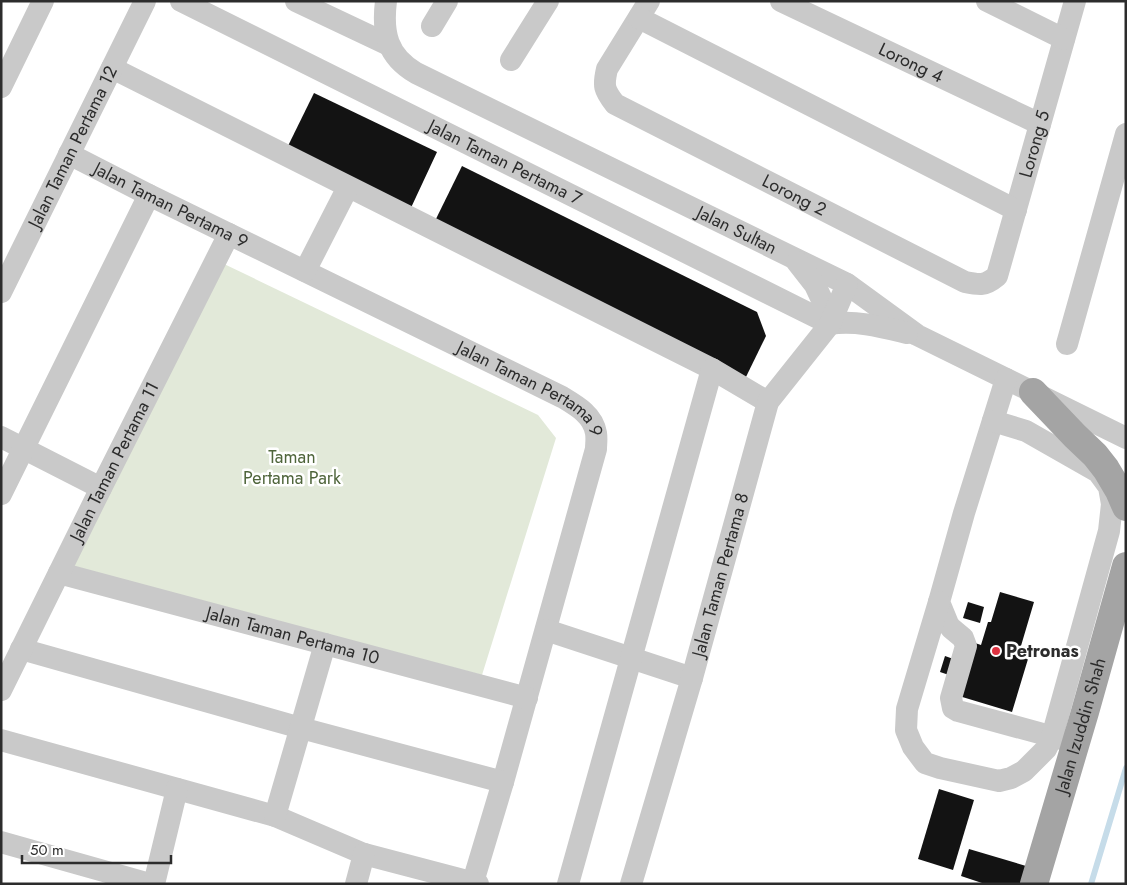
<svg xmlns="http://www.w3.org/2000/svg" width="1127" height="885" font-family="Jost,sans-serif">
<style>
.green{fill:#e2e9d9}
.lines{fill:none;stroke-linecap:round;stroke-linejoin:round}
.stream{stroke:#c6dce9;stroke-width:6}
.building{fill:#131313}
.minor{stroke:#c9c9c9;stroke-width:22}
.major{stroke:#a4a4a4;stroke-width:28}
.poi-dot{fill:#de3241;stroke:#fff;stroke-width:2}
.labels{text-anchor:middle;dominant-baseline:central;stroke-width:5;stroke-linejoin:round;paint-order:stroke}
.street-label{font-size:18px;fill:#2c2c2c;stroke:#fff}
.park-label{font-size:18px;fill:#4f653b;stroke:#fff}
.poi-label{font-size:18px;font-weight:bold;fill:#2c2c2c;stroke:#fff;text-anchor:start}
</style>
<rect width="100%" height="100%" fill="#fff"/>
<path class="green" d="M222 263 538 415 556 438 482 675 70 567Z"/>
<g class="lines">
<path class="stream" d="M1091 884 1126 768"/>
</g>
<g class="building">
<path d="M314 93 437 152 409 212 285 152Z"/>
<path d="M462 166 757 312 766 336 744 381 432 227Z"/>
<path d="M1000 592 1034 602 1018 656 1028 659 1012 712 959 696 975 643 981 645 988 622H991Z"/>
<path d="M968 602 984 607 980 623 963 618Z"/>
<path d="M945 656 959 661 955 677 940 672Z"/>
<path d="M939 789 974 800 953 870 918 859Z"/>
<path d="M969 849 1026 866 1020 884H985L961 876Z"/>
</g>
<g class="lines">
<g class="minor">
<path id="s1" d="M181 1 830 324"/>
<path d="M296 1 389 45"/>
<path id="s2" d="M386 1C382 33 387 56 416 73L847 284 917 335 1126 438"/>
<path id="s3" d="M649 1 607 69C603 86 604 90 615 104L965 282C980 285 985 286 997 276L1075 1"/>
<path id="s4" d="M781 1 1040 124"/>
<path d="M987 1 1064 39"/>
<path d="M639 18 1016 210"/>
<path d="M432 26 447 1"/>
<path d="M511 60 548 1"/>
<path d="M112 68 712 369 768 402"/>
<path d="M1 87 43 1"/>
<path id="s5" d="M69 154 149 195 562 397C577 406 593 415 596 433 597 439 596 444 596 449L503 782 473 882"/>
<path d="M797 262 815 285 823 302 830 324"/>
<path d="M305 271 348 187"/>
<path id="s6" d="M1 292 145 1"/>
<path d="M830 324C856 320 882 327 907 333"/>
<path d="M1067 344 1126 134"/>
<path d="M1006 379 964 513 939 602 948 624 951 628 963 638 966 646 951 698 953 708 958 711 1065 740"/>
<path d="M1 437 101 488"/>
<path d="M1 494 149 195"/>
<path id="s7" d="M59 573 527 698"/>
<path d="M939 602 907 709 906 730 913 747 925 763 940 768 999 781 1011 778 1024 771 1046 749 1052 737 1109 531 1112 504 1109 487 1098 472 1026 431 993 421"/>
<path d="M546 630 692 678"/>
<path d="M21 649 301 728 503 782"/>
<path id="s8" d="M1 690 101 488 229 234"/>
<path d="M1 740 275 816 364 854 478 884"/>
<path d="M275 816 325 644"/>
<path d="M1 842 150 884"/>
<path d="M154 884 177 789"/>
<path d="M356 884 364 854"/>
<path d="M568 884 712 369"/>
<path id="s9" d="M631 884 692 678 768 402 830 324 847 284"/>
</g>
<g class="major">
<path d="M1033 392 1075 436 1095 455 1106 469 1119 491 1126 507"/>
<path id="s10" d="M1034 884 1085 712 1126 566"/>
</g>
</g>
<circle class="poi-dot" cx="996" cy="651" r="5"/>
<g class="labels">
<g class="street-label">
<text stroke="none"><textPath href="#s4" startOffset="144">Lorong 4</textPath></text>
<text stroke="none"><textPath href="#s3" startOffset="682">Lorong 5</textPath></text>
<text stroke="none"><textPath href="#s6" startOffset="162">Jalan Taman Pertama 12</textPath></text>
<text stroke="none"><textPath href="#s1" startOffset="362">Jalan Taman Pertama 7</textPath></text>
<text stroke="none"><textPath href="#s3" startOffset="319">Lorong 2</textPath></text>
<text stroke="none"><textPath href="#s5" startOffset="114">Jalan Taman Pertama 9</textPath></text>
<text stroke="none"><textPath href="#s2" startOffset="441">Jalan Sultan</textPath></text>
<text stroke="none"><textPath href="#s5" startOffset="519">Jalan Taman Pertama 9</textPath></text>
<text stroke="none"><textPath href="#s8" startOffset="255">Jalan Taman Pertama 11</textPath></text>
<text stroke="none"><textPath href="#s9" startOffset="322">Jalan Taman Pertama 8</textPath></text>
<text stroke="none"><textPath href="#s7" startOffset="242">Jalan Taman Pertama 10</textPath></text>
<text stroke="none"><textPath href="#s10" startOffset="165">Jalan Izuddin Shah</textPath></text>
</g>
<g class="park-label">
<text x="292" y="457">Taman<tspan x="292" dy="21">Pertama Park</tspan></text>
</g>
<g class="poi-label">
<text x="1006" y="651">Petronas</text>
</g>
</g>
<rect width="1127" height="885" fill="none" stroke="#2c2c2c" stroke-width="5"/>
<path d="M22 855v8h149v-8" fill="none" stroke="#2c2c2c" stroke-width="2.5"/>
<text x="30" y="855" font-size="15" fill="#2c2c2c" stroke="#ffffff" stroke-width="4" paint-order="stroke">50 m</text>
</svg>
